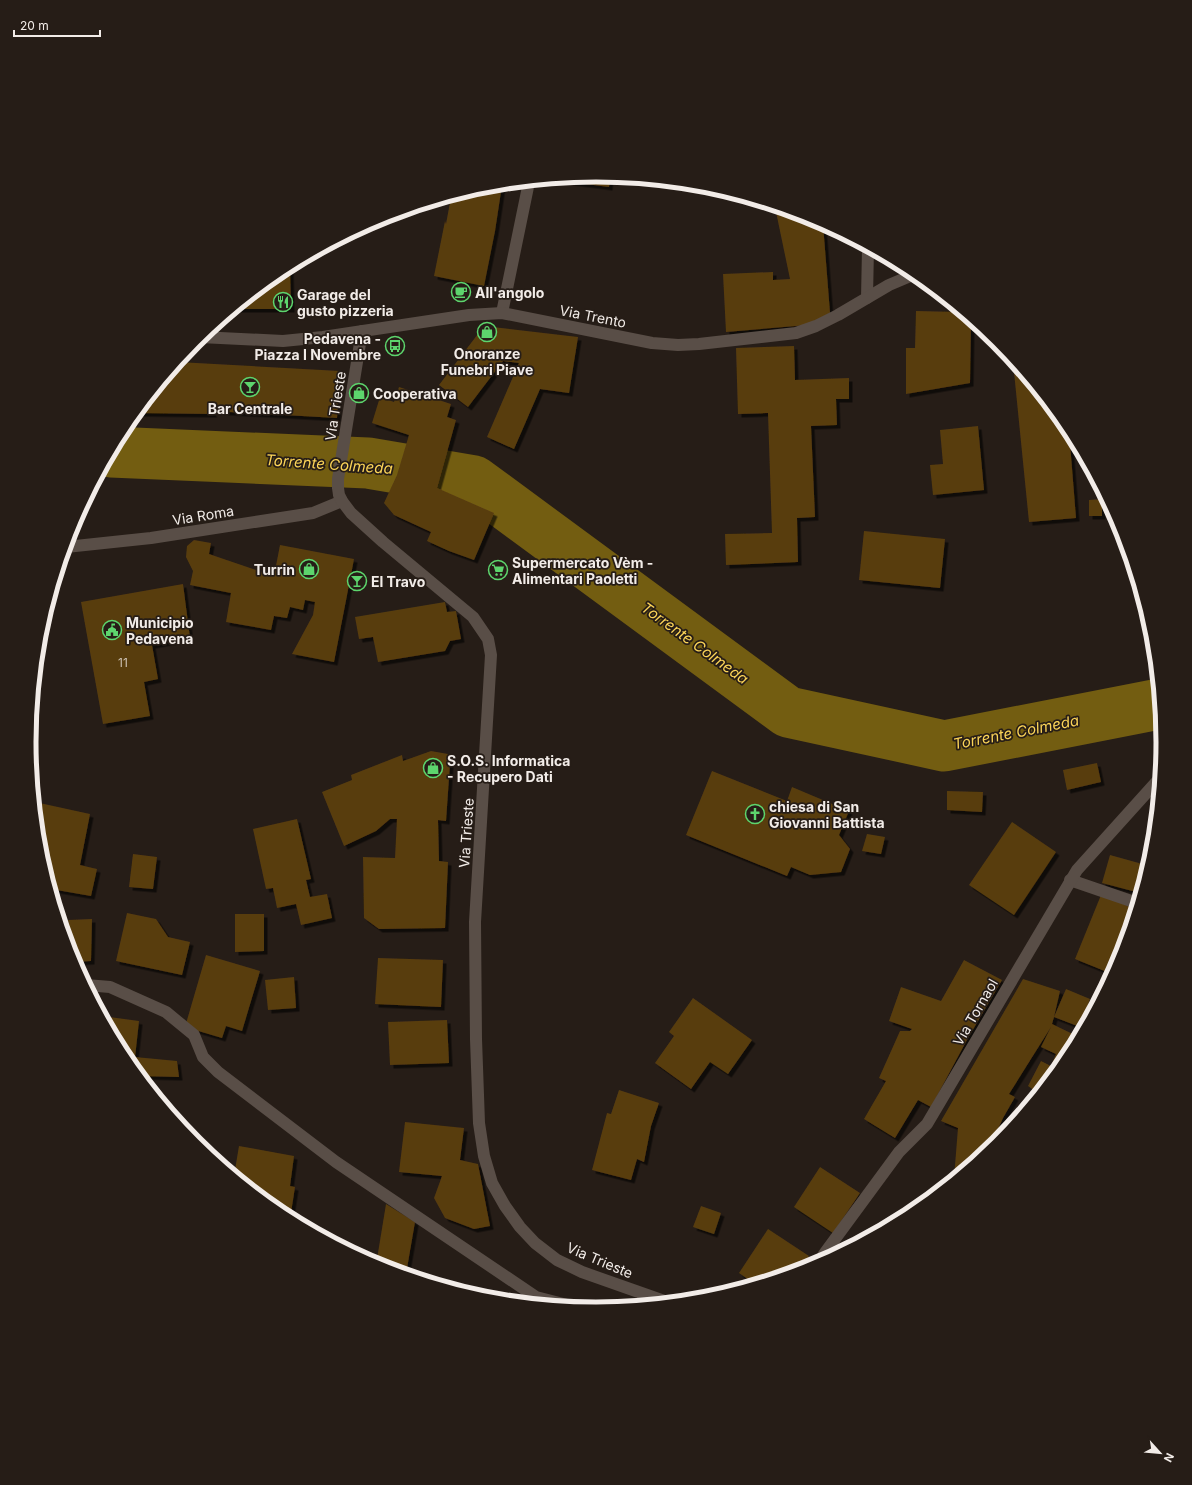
<svg xmlns="http://www.w3.org/2000/svg" width="1192" height="1485" font-family="Inter,sans-serif">
<style>
.lines{fill:none;stroke-linecap:round;stroke-linejoin:round}
.river{stroke:#735d11;stroke-width:51}
.building{fill:#583c11;filter:url(#shadow)}
.street{stroke:#594e47;stroke-width:12}
.secondary{stroke:#594e47;stroke-width:12}
.labels{text-anchor:middle;dominant-baseline:central;stroke-width:3.5;stroke-linejoin:round;paint-order:stroke}
.number-label{font-size:12px;fill:#ccc0b2}
.poi-label{font-size:14px;font-weight:bold;fill:#f2ece8;stroke:#261d17;text-anchor:start}
.street-label{font-size:14px;fill:#f2ece8;stroke:#261d17}
.water-label{font-size:15px;font-style:italic;fill:#fbd458;stroke:#261d17}
.rim{fill:none;stroke:#f2ece8;stroke-width:5}
</style>
<defs>
<filter id="shadow"><feDropShadow dx="3.5" dy="3.5" stdDeviation="0" flood-color="#0009"/></filter>
</defs>
<rect width="100%" height="100%" fill="#261d17"/>
<g class="lines">
<path class="river" d="M111 452 368 463 474 481 788 712 944 746 1159 704"/>
</g>
<g class="building">
<path d="M596 176 610 177 609 187 571 182 572 178Z"/>
<path d="M502 185 495 231 484 286 434 276 445 221 446 224 451 197 486 186Z"/>
<path d="M775 207 813 219 823 224 830 313 808 325 726 332 723 274 773 272V280L790 279Z"/>
<path d="M290 266 291 309H235L281 271Z"/>
<path d="M916 311 960 312 971 321 970 383 906 394V348H915Z"/>
<path d="M484 326 578 337 569 393 540 389 514 449 487 437 519 363 503 361 468 407 439 385Z"/>
<path d="M794 346 795 380 849 378V399H836L837 425 811 426 815 517 797 518 798 562 726 565 725 534 772 533 768 413 738 414 736 348Z"/>
<path d="M178 362 340 371 337 418 211 411 214 414 136 413Z"/>
<path d="M1013 362 1069 431 1076 518 1029 522Z"/>
<path d="M399 387 451 404 447 417 456 420 437 488 494 513 474 560 449 551 427 541 431 532 394 515 384 503 397 475 409 435 372 423 380 397 394 402Z"/>
<path d="M978 426 984 490 933 495 930 465 943 464 940 430Z"/>
<path d="M1102 499V516H1089V500Z"/>
<path d="M864 531 945 539 940 588 859 580Z"/>
<path d="M194 540 211 543 209 554 274 576 280 545 354 559 334 662 292 654 313 615 315 602 305 600 303 610 290 607 287 618 274 616 271 630 226 622 231 593 190 585 193 571 186 557 187 546Z"/>
<path d="M1130 563H1131L1137 582 1133 583Z"/>
<path d="M183 584 190 638 152 645 158 679 144 682 150 716 103 724 81 602Z"/>
<path d="M445 602 447 612 456 611 461 639 450 641 445 651 378 662 373 637 359 639 355 617Z"/>
<path d="M431 751 448 754 450 763 446 821 438 820 439 861 448 862 445 928 379 929 364 918 363 857 395 858 397 819H390L376 831 344 846 322 792 352 780 351 775 402 755 403 761Z"/>
<path d="M1097 763 1101 782 1067 790 1063 770Z"/>
<path d="M712 771 787 801 792 787 849 811 839 835 850 849 841 872 810 875 791 867 787 876 686 835Z"/>
<path d="M947 791 983 792 982 812 947 810Z"/>
<path d="M35 802 90 814 80 865 97 869 91 896 51 889 40 853Z"/>
<path d="M297 819 311 879 306 880 310 897 327 894 332 918 301 925 296 904 277 908 273 888 266 889 253 829Z"/>
<path d="M1012 822 1056 852 1014 915 969 885Z"/>
<path d="M867 834 885 837 881 854 862 851Z"/>
<path d="M1153 840 1152 853 1140 893 1102 883 1110 855 1146 865Z"/>
<path d="M133 854 157 857 153 889 129 887Z"/>
<path d="M1101 895 1135 909 1120 960 1112 974 1075 959Z"/>
<path d="M127 913 156 919 168 937 190 942 182 975 116 961Z"/>
<path d="M235 914H264V951L235 952Z"/>
<path d="M92 919 91 961 73 962 62 926H69L68 920Z"/>
<path d="M206 955 260 971 242 1031 226 1026 222 1038 185 1027Z"/>
<path d="M378 958 443 960 441 1007 375 1004Z"/>
<path d="M964 960 1002 980 968 1038 931 1107 918 1100 895 1138 864 1119 886 1081 879 1078 900 1031H910L912 1029 889 1021 901 987 941 1001Z"/>
<path d="M294 977 296 1008 268 1010 265 980Z"/>
<path d="M1023 979 1060 991 1054 1017 1066 989 1090 999 1080 1027 1054 1017 1052 1024 1079 1037 1067 1058 1038 1093 1028 1086 1041 1061 1051 1066 1056 1054 1041 1047 1051 1027 1009 1094 1015 1097 1003 1118 993 1140 997 1144 954 1178 958 1128 941 1121Z"/>
<path d="M693 998 752 1040 728 1074 710 1062 691 1089 655 1063 674 1036 669 1032Z"/>
<path d="M102 1016 139 1021 135 1057 177 1061 179 1077 140 1076 124 1057Z"/>
<path d="M447 1020 449 1063 390 1065 388 1022Z"/>
<path d="M619 1090 659 1103 651 1126 644 1162 637 1159 631 1180 592 1170 607 1113 611 1114Z"/>
<path d="M405 1122 464 1128 460 1160 478 1164 490 1226 474 1229 445 1218 434 1198 442 1176 399 1172Z"/>
<path d="M239 1146 294 1156 290 1186 295 1187 290 1219 281 1214 234 1176Z"/>
<path d="M820 1167 860 1193 833 1233 794 1207Z"/>
<path d="M386 1204 415 1222 406 1274 376 1265Z"/>
<path d="M701 1206 721 1213 714 1234 693 1227Z"/>
<path d="M895 1222V1223L879 1231 878 1225Z"/>
<path d="M768 1229 809 1256 799 1271 755 1284 739 1273Z"/>
<path d="M461 1290 508 1296 507 1301 485 1299Z"/>
</g>
<g class="lines">
<g class="street">
<path d="M66 547 151 538 313 513 342 501"/>
<path d="M1070 880 1137 903"/>
<path d="M86 985 110 987 166 1012 194 1035 203 1057 218 1072 336 1162 536 1297 575 1307"/>
<path d="M820 1262 824 1254 899 1152 927 1124 1077 870 1159 779"/>
</g>
<g class="secondary">
<path d="M867 298 868 248"/>
<path d="M502 313 529 182"/>
<path d="M362 331 338 479V488L339 495 342 501 351 513 383 542 473 617 488 639 491 655 475 922 476 1039 479 1123 484 1156 492 1183 505 1206 520 1227 535 1243 557 1260 582 1272 667 1302"/>
<path d="M200 337 283 341 323 337 469 315 502 313 652 343 678 345 699 344 796 333 816 326 838 315 889 285 915 274"/>
</g>
</g>
<defs>
<g id="cafe-ring" transform="scale(1)"><circle r="9.5" fill="#261d17" stroke="#5dd56d" stroke-width="1.5"/><path d="M-5.5-4.5H6V0H3Q3 3.5 0 3.5H-2.5Q-5.5 3.5-5.5 0ZM3-3.2v2h1.7v-2ZM-6 4.5H4V6H-6Z" fill="#5dd56d"/></g>
<g id="restaurant-ring" transform="scale(1)"><circle r="9.5" fill="#261d17" stroke="#5dd56d" stroke-width="1.5"/><path d="M-5-6h1v4h1v-4h1v4h1v-4h1v5L-1.5 .5V6h-2V.5L-5-1ZM5-6V6H3V1.5H1.5Q1.5-4 5-6Z" fill="#5dd56d"/></g>
<g id="shop-ring" transform="scale(1)"><circle r="9.5" fill="#261d17" stroke="#5dd56d" stroke-width="1.5"/><path d="M-5-2.5h2.3a2.7 3.5 0 0 1 5.4 0H5L5.5 6h-11ZM-1.5-2.5h3a1.5 2.3 0 0 0-3 0Z" fill="#5dd56d"/></g>
<g id="bus-ring" transform="scale(1)"><circle r="9.5" fill="#261d17" stroke="#5dd56d" stroke-width="1.5"/><path d="M-5-6H5V4H4V6H2V4H-2V6H-4V4H-5ZM-3.5-4V0h7V-4ZM-3.5 1.2v1.5H-2V1.2ZM2 1.2v1.5H3.5V1.2Z" fill="#5dd56d"/></g>
<g id="bar-ring" transform="scale(1)"><circle r="9.5" fill="#261d17" stroke="#5dd56d" stroke-width="1.5"/><path d="M-6-5H6L.8 .8V4.5H3.5V6h-7V4.5H-.8V.8Z" fill="#5dd56d"/></g>
<g id="supermarket-ring" transform="scale(1)"><circle r="9.5" fill="#261d17" stroke="#5dd56d" stroke-width="1.5"/><path d="M-6-5.5h2.5l.6 2H6L4.5 2H-2.5L-4.4-4H-6ZM-1.5 3.2a1.3 1.3 0 1 0 .1 0ZM3 3.2a1.3 1.3 0 1 0 .1 0Z" fill="#5dd56d"/></g>
<g id="civic-ring" transform="scale(1)"><circle r="9.5" fill="#261d17" stroke="#5dd56d" stroke-width="1.5"/><path d="M-.6-6.5H3V-4.5H.6V-3L4-1V1h2V6H-6V1h2V-1L-.6-3ZM-1.2 2.5V6h2.4V2.5Z" fill="#5dd56d"/></g>
<g id="church-ring" transform="scale(1)"><circle r="9.5" fill="#261d17" stroke="#5dd56d" stroke-width="1.5"/><path d="M-1.2-6h2.4v3.5h3.3v2.4h-3.3V6h-2.4V-.1h-3.3v-2.4h3.3Z" fill="#5dd56d"/></g>
</defs>
<g fill-rule="evenodd">
<use href="#cafe-ring" x="461" y="292"/>
<use href="#restaurant-ring" x="283" y="302"/>
<use href="#shop-ring" x="487" y="332"/>
<use href="#bus-ring" x="395" y="346"/>
<use href="#bar-ring" x="250" y="387"/>
<use href="#shop-ring" x="359" y="393"/>
<use href="#shop-ring" x="309" y="569"/>
<use href="#supermarket-ring" x="498" y="570"/>
<use href="#bar-ring" x="357" y="581"/>
<use href="#civic-ring" x="112" y="630"/>
<use href="#shop-ring" x="433" y="768"/>
<use href="#church-ring" x="755" y="814"/>
</g>
<g class="labels">
<g class="number-label">
<text x="123" y="662">11</text>
</g>
<g class="poi-label">
<text x="475" y="292">All'angolo</text>
<text x="297" y="294">Garage del<tspan x="297" dy="16">gusto pizzeria</tspan></text>
<text x="381" y="338" text-anchor="end">Pedavena -<tspan x="381" dy="16">Piazza I Novembre</tspan></text>
<text x="487" y="353" text-anchor="middle">Onoranze<tspan x="487" dy="16">Funebri Piave</tspan></text>
<text x="373" y="393">Cooperativa</text>
<text x="250" y="408" text-anchor="middle">Bar Centrale</text>
<text x="512" y="562">Supermercato Vèm -<tspan x="512" dy="16">Alimentari Paoletti</tspan></text>
<text x="295" y="569" text-anchor="end">Turrin</text>
<text x="371" y="581">El Travo</text>
<text x="126" y="622">Municipio<tspan x="126" dy="16">Pedavena</tspan></text>
<text x="447" y="760">S.O.S. Informatica<tspan x="447" dy="16">- Recupero Dati</tspan></text>
<text x="769" y="806">chiesa di San<tspan x="769" dy="16">Giovanni Battista</tspan></text>
</g>
<g class="street-label">
<text transform="translate(593 316) rotate(11)">Via Trento</text>
<text transform="translate(335 406) rotate(-81)">Via Trieste</text>
<text transform="translate(203 515) rotate(-9)">Via Roma</text>
<text transform="translate(466 833) rotate(-86)">Via Trieste</text>
<text transform="translate(975 1012) rotate(-60)">Via Tornaol</text>
<text transform="translate(600 1260) rotate(23)">Via Trieste</text>
</g>
<g class="water-label">
<text transform="translate(329 464) rotate(4)">Torrente Colmeda</text>
<text transform="translate(695 643) rotate(36)">Torrente Colmeda</text>
<text transform="translate(1016 732) rotate(-11)">Torrente Colmeda</text>
</g>
</g>
<path d="M0 0H1192V1485H0ZM36 742a560 560 0 1 1 1120 0a560 560 0 1 1-1120 0Z" fill="#261d17" fill-rule="evenodd"/>
<path class="rim" d="M36 742a560 560 0 1 1 1120 0a560 560 0 1 1-1120 0Z"/>
<g transform="translate(1160 1453) rotate(117)" stroke="#261d17" stroke-width="3" paint-order="stroke">
<path d="M0-3L7 15L0 10L-7 15Z" fill="#f2ece8"/>
<text y="-6" font-size="11" font-weight="bold" text-anchor="middle" fill="#f2ece8">N</text>
</g>
<path d="M14 30v6h86v-6" fill="none" stroke="#f2ece8" stroke-width="2"/>
<text x="20" y="30" font-size="12" fill="#f2ece8" stroke="#261d17" stroke-width="3" paint-order="stroke">20 m</text>
</svg>
